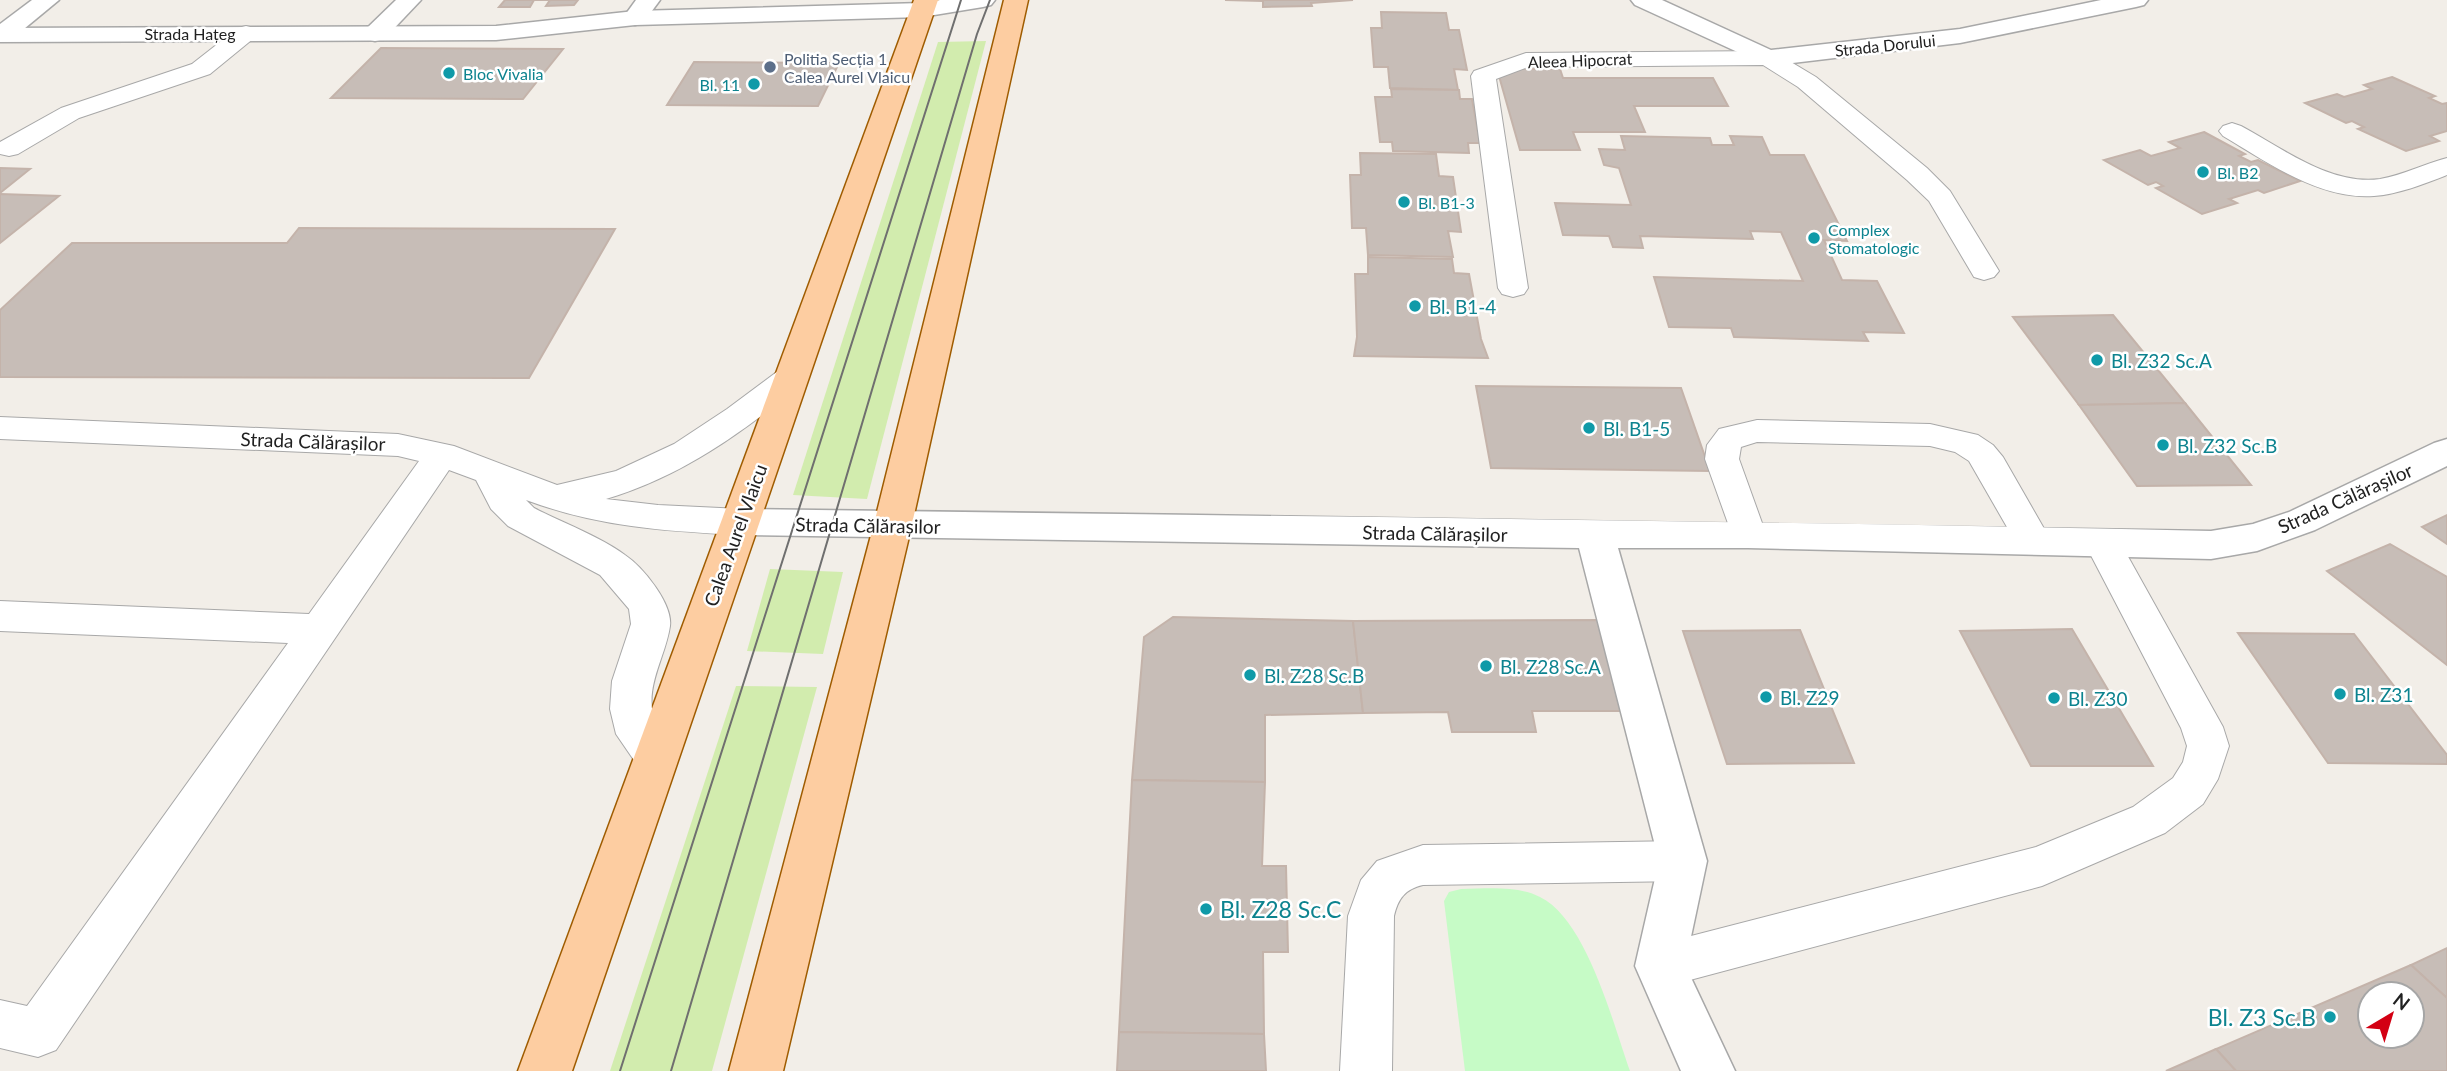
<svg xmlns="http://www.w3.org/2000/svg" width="2447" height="1071" font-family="Lato,sans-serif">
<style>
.grass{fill:#d2ecae}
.park{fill:#c6fbc6}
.building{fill:#c7bdb7;stroke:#c4b3aa;stroke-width:2;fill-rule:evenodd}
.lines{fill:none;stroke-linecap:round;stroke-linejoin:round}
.service-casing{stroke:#a8a8a8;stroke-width:2}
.minor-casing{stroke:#a8a8a8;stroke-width:3}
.tertiary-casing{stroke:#a8a8a8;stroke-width:3}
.primary-casing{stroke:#9f5c00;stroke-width:3}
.service{fill:#fff;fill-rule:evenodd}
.minor{fill:#fff;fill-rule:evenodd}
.tertiary{fill:#fff;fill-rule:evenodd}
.primary{fill:#fdcda1;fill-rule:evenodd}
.tram{stroke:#6f6f6f;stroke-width:2}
.service-dot{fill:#5c6f8a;stroke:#fff;stroke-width:2.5}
.culture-dot{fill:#0f9aa8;stroke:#fff;stroke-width:2.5}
.labels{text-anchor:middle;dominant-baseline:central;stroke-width:5;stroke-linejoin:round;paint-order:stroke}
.far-street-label{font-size:16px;fill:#212121;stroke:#fff}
.far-service-label{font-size:16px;fill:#4e5e75;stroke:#fff;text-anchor:start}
.far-culture-label{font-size:16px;fill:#0d838f;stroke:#fff;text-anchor:start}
.culture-label{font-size:19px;fill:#0d838f;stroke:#fff;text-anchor:start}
.street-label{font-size:19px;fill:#212121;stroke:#fff}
.near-culture-label{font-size:23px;fill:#0d838f;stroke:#fff;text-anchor:start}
</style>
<rect width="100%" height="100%" fill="#f2eee8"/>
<g class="grass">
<path d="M986 41 867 499 793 495 938 42Z"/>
<path d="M770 569 843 572 823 654 747 651Z"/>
<path d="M736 686 817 687 712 1071H610Z"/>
</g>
<path class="park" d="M1461 889C1487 889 1516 885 1540 897 1587 920 1613 1024 1630 1071H1465L1444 901 1449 892Z"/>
<g class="building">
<path d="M505 0H578L574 5 546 6 550 0H534L530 7H499Z"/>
<path d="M1225 0H1353L1311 3 1312 6 1263 7V1Z"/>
<path d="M1381 12 1446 13 1449 30H1459L1467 70 1454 69 1458 90 1390 88 1388 67H1374L1371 28H1382Z"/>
<path d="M381 48 563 49 523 99 331 98Z"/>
<path d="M694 62 839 63 818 106 667 105Z"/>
<path d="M1497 69H1560L1563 78H1713L1728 106H1634L1645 132H1573L1580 150H1520Z"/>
<path d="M2392 77 2435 96 2429 98 2442 104 2447 103V131L2430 136 2439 141 2406 151 2358 129 2364 127 2352 121 2346 123 2305 103 2337 94 2344 97 2372 89 2364 85Z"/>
<path d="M1391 89 1459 90 1460 99H1472L1480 143H1468L1469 153 1393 151 1392 142H1380L1375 97H1392Z"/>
<path d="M2204 132 2245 154 2239 156 2251 162 2258 160 2300 181 2264 193 2258 190 2229 199 2237 203 2202 214 2156 188 2163 186 2156 182 2148 185 2104 160 2140 150 2151 156 2180 148 2169 142Z"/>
<path d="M1621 136 1710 138 1712 145H1734L1730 136 1762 137 1770 155H1804L1847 241 1824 240 1842 280 1877 281 1904 333 1863 332 1868 341 1734 337 1731 328 1669 327 1654 277 1803 281 1781 232 1750 231 1753 239 1640 236 1643 248 1613 247 1609 236 1563 235 1555 203 1631 205 1619 168 1604 165 1599 149 1625 150Z"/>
<path d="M1360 153 1436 154 1439 176 1453 177 1461 232 1448 231 1453 257 1368 255 1366 228H1352L1350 175H1361Z"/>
<path d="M0 168 30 169 0 193Z"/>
<path d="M0 194 59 196 0 243Z"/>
<path d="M299 228 615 229 529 378 0 377V310L72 243H287Z"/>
<path d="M1368 257 1452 259 1454 273 1469 274 1481 339 1488 358 1354 356 1357 337 1355 274H1368Z"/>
<path d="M2113 315 2185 403 2079 405 2013 317Z"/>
<path d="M1476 386 1681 388 1710 471 1491 468Z"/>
<path d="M2185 403 2251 485 2137 486 2079 405Z"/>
<path d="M2447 515V544L2422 527Z"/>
<path d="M2390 544 2447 577V665L2327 571Z"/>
<path d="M1173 617 1353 621 1363 713 1265 715V782L1132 780 1144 637Z"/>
<path d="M1601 620 1626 711H1532L1536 732H1452L1448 712 1363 713 1353 621Z"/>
<path d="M2072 629 2153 766H2031L1960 631Z"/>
<path d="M1800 630 1854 763 1727 764 1683 631Z"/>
<path d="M2238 633 2354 634 2447 755V764L2328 763Z"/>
<path d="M1132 780 1265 782 1262 866H1286L1288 952H1263L1264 1034 1119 1032Z"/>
<path d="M2447 948V998L2411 965Z"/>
<path d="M2411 965 2447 998V1071H2236L2216 1049ZM2370 994H2412V1036H2370Z"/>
<path d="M1119 1032 1264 1034 1266 1071H1117Z"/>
<path d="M2216 1049 2236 1071H2166Z"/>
</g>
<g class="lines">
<g class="service-casing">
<g id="service">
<path d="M246 26 254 28 258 33 254 38 210 74 79 118 18 154 9 156 0 154V142L61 108 192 64 238 28Z"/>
<path d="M1768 51 1776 53 1816 77 1927 168 1950 191 1999 271 1994 277 1984 280 1974 277 1929 201 1907 180 1798 87 1763 65 1528 67 1496 79 1528 288 1524 294 1513 297 1502 294 1498 288 1471 76 1474 71 1526 53Z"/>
<path d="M2232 123 2241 126C2282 148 2331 186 2380 179 2403 175 2424 164 2447 158V175C2424 184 2399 194 2374 196 2320 200 2267 162 2223 136L2219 131 2223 126Z"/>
<path d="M793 365 804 368 809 375 804 382C743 432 683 476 606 499L658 505 741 509 754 513 759 522 754 531 741 535C664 531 598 527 526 500L534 508C561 522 601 537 625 555 643 567 673 604 670 626 665 660 642 689 656 725 660 736 671 746 676 757L670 769 655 775 640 769 616 734 610 709 612 681 631 624 629 609 600 575 508 526 491 509 476 480 449 470 56 1050 38 1057 0 1048V1000L27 1006 288 643 0 631V601L309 614 419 461 398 456 0 439V417L398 434 454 446 557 485 616 471 674 444 727 409 782 368Z"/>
<path d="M1757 420 1930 424 1978 435 1993 445 2003 457 2050 539 2045 548 2032 552 2019 548 1969 461 1955 452 1930 446 1757 442 1741 447 1739 459 1766 534 1761 543 1748 547 1735 543 1705 459 1707 445 1719 429Z"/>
<path d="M2103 531 2116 535 2223 727 2229 746 2218 779 2203 804 2165 833 2042 886 1660 988 1643 982 1636 966 1643 950 1660 944 2036 847 2133 807 2173 778 2183 762 2187 746 2181 728 2085 544 2090 535Z"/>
<path d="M1683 841 1699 847 1706 861 1699 875 1683 881 1423 885C1405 889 1398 899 1394 916L1392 1071H1340L1348 916 1361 880 1377 861 1423 845Z"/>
</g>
</g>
<g class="minor-casing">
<g id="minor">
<path d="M32 0H59L13 38 0 39V24Z"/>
<path d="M396 0H421L384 39 375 41 366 39 363 34 366 29Z"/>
<path d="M636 0H660L643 23 635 25 627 23 623 18Z"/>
<path d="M1631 0H1662L1771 50 1960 29 2101 0H2148L2144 5 2136 7 1960 43 1768 66 1635 5Z"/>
<path d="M2447 439V466L2315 530 2257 551 2211 559 1748 548H1618L1707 861 1685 965 1735 1071H1681L1635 966 1659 861 1579 548 741 535 728 531 722 522 728 513 741 509C1231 516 1721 520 2211 531L2253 524 2289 512 2434 443Z"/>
</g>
</g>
<g class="tertiary-casing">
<path id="tertiary" d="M940 0H995L991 5 983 7 922 17 635 25 496 40 0 42V28L496 26 635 11 922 3Z"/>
</g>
<g class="primary-casing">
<g id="primary">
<path d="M914 0H938L572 1071H518Z"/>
<path d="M1004 0H1028L912 524 783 1071H729L874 524Z"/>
</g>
</g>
<use href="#service" class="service"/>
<use href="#minor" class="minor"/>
<use href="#tertiary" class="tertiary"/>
<use href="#primary" class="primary"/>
<g class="tram">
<path d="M620 1071 961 0"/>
<path d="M671 1071 977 34 990 0"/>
</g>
</g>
<circle class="service-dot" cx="770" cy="67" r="7"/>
<g class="culture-dot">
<circle cx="449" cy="73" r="7"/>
<circle cx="754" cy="84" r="7"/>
<circle cx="2203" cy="172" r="7"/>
<circle cx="1404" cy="202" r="7"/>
<circle cx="1814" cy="238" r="7"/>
<circle cx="1415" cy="306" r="7"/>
<circle cx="2097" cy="360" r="7"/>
<circle cx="1589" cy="428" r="7"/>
<circle cx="2163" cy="445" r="7"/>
<circle cx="1486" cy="666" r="7"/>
<circle cx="1250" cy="675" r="7"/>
<circle cx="2340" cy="694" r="7"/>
<circle cx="1766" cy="697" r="7"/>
<circle cx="2054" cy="698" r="7"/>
<circle cx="1206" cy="909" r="7"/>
<circle cx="2330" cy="1017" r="7"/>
</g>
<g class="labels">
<g class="far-street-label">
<text x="190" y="33">Strada Hațeg</text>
<text transform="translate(1885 45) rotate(-6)">Strada Dorului</text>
<text transform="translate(1580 60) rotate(-2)">Aleea Hipocrat</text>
</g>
<g class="far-service-label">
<text x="784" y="58">Politia Secția 1<tspan x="784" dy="18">Calea Aurel Vlaicu</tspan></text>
</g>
<g class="far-culture-label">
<text x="463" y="73">Bloc Vivalia</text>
<text x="740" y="84" text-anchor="end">Bl. 11</text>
<text x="2217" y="172">Bl. B2</text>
<text x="1418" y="202">Bl. B1-3</text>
<text x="1828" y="229">Complex<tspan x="1828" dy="18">Stomatologic</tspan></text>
</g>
<g class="culture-label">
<text x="1429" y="306">Bl. B1-4</text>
<text x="2111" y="360">Bl. Z32 Sc.A</text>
<text x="1603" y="428">Bl. B1-5</text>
<text x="2177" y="445">Bl. Z32 Sc.B</text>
<text x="1500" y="666">Bl. Z28 Sc.A</text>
<text x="1264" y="675">Bl. Z28 Sc.B</text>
<text x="2354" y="694">Bl. Z31</text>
<text x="1780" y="697">Bl. Z29</text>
<text x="2068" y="698">Bl. Z30</text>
</g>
<g class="street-label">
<text transform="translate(313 441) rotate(2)">Strada Călărașilor</text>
<text transform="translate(2345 498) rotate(-24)">Strada Călărașilor</text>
<text transform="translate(868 525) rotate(1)">Strada Călărașilor</text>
<text transform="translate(1435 533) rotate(1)">Strada Călărașilor</text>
<text transform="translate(735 535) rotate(-70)">Calea Aurel Vlaicu</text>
</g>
<g class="near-culture-label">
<text x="1220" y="909">Bl. Z28 Sc.C</text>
<text x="2316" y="1017" text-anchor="end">Bl. Z3 Sc.B</text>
</g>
</g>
<g transform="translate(2391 1015) rotate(38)"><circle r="33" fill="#ffffff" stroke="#a6a6a6" stroke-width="2"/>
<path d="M0-5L12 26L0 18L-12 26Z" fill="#d30013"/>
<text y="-10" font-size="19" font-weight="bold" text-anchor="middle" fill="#212121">N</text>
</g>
</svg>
